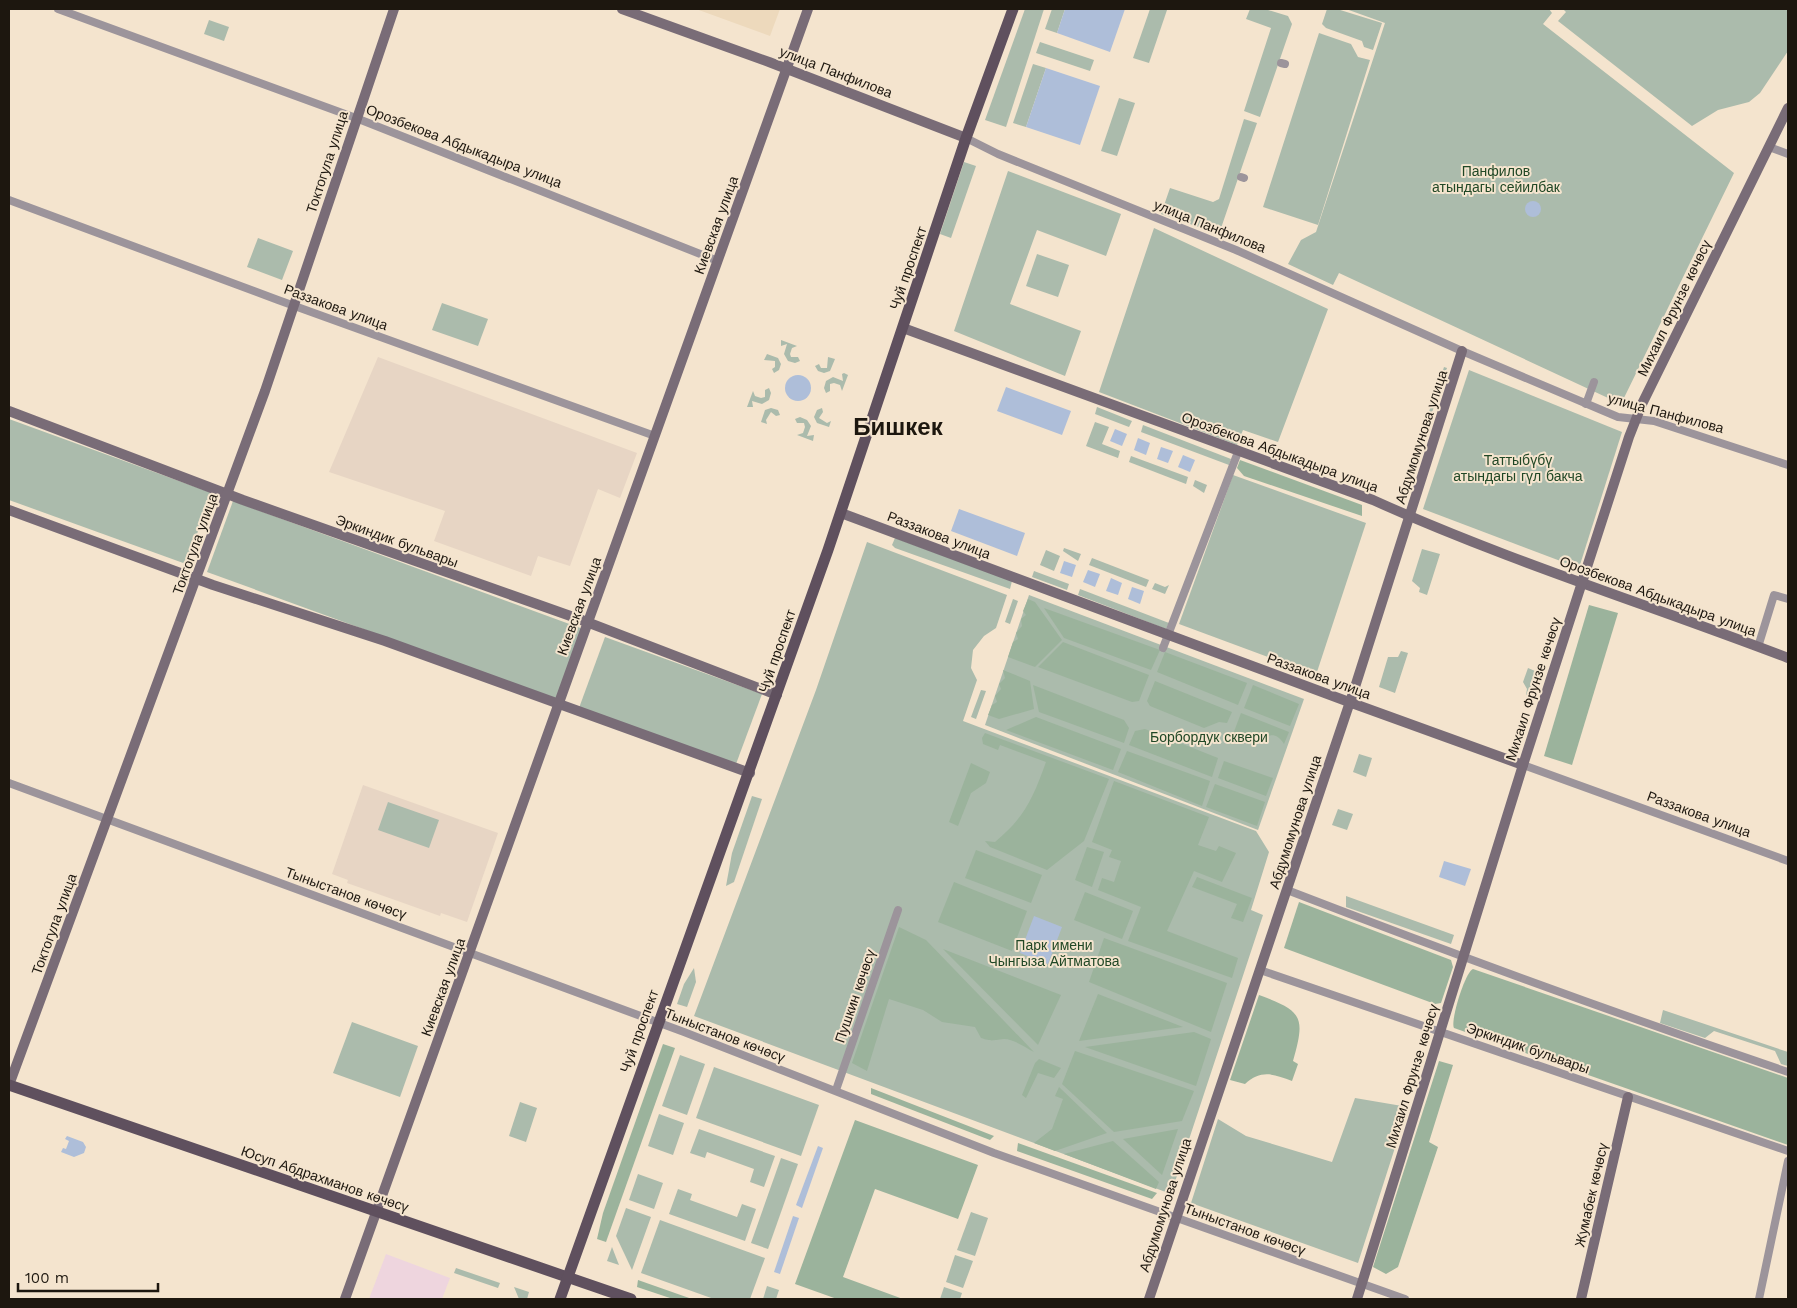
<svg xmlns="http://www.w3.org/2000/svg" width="1797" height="1308" font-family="'Work Sans',sans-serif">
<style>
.commercial{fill:#eed5de}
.built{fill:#edd9bc}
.education{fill:#e7d5c4}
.green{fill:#abbbac}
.forest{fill:#9bb39c}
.water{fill:#aebed9}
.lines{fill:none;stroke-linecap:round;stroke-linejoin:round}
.street{stroke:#9c949b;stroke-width:8}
.secondary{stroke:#796c77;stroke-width:10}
.primary{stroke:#5f505e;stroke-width:11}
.labels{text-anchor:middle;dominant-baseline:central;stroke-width:4;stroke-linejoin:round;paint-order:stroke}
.street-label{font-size:14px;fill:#1d170f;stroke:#f4e4ce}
.park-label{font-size:14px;fill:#204725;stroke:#f4e4ce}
.town-label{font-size:24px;font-weight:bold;fill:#1d170f;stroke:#f4e4ce}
</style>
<rect width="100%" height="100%" fill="#f4e4ce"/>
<path class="commercial" d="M386 1254 450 1278 442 1299H369Z"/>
<path class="built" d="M696 9H780L770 36Z"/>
<g class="education">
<path d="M378 357 637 453 620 498 598 489 570 566 538 556 531 576 434 541 445 511 329 472Z"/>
<path d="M363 785 498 833 467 922 441 913 440 916 347 883 348 880 332 874Z"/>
</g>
<g class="green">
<path d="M1025 9H1044L1006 127 985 120Z"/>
<path d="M1052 9H1065L1057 33 1045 29Z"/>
<path d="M1150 9 1167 10 1149 63 1133 58Z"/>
<path d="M1250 9H1265L1288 16 1292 24 1260 117 1244 111 1271 28 1246 19Z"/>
<path d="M1327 9H1337L1382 23 1373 50 1364 47 1362 41 1326 28 1322 24Z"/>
<path d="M1346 9H1549L1552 13 1543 24 1734 173 1621 404 1339 273 1333 285 1288 264 1301 240 1316 232 1385 23Z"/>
<path d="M1563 9H1788V51L1760 93 1749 102 1718 110 1692 126 1558 21 1566 12Z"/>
<path d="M209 20 229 27 224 41 204 34Z"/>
<path d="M1319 33 1351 44 1358 57 1370 60 1318 225 1263 207Z"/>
<path d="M1040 42 1094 60 1090 71 1036 53Z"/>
<path d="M1033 64 1046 68 1026 127 1013 123Z"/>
<path d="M1119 98 1135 103 1117 156 1101 151Z"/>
<path d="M1244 119 1257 123 1219 234 1161 214 1170 188 1213 202 1219 199Z"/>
<path d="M964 162 976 166 951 238 940 234Z"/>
<path d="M1008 171 1121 214 1106 256 1037 230 1010 304 1081 331 1065 376 954 331Z"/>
<path d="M1154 228 1328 309 1278 442 1243 430 1237 445 1099 392Z"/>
<path d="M258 238 293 251 282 280 247 267Z"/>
<path d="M1037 254 1069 265 1058 297 1026 286Z"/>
<path d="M442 303 488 319 478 346 432 330Z"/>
<path d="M781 340 797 346 792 348 790 354 791 357H798L800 361 795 363 788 361 784 354 787 344 781 346Z"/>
<path d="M767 354 778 358 781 364 779 370 774 373 772 369 775 367V361L764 360Z"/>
<path d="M828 357 835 359 830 371 824 373 818 371 815 366 819 364 821 368H827Z"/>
<path d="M1444 367 1447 368 1404 496 1401 495Z"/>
<path d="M1469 370 1622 432 1579 568 1423 509Z"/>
<path d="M844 373 848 375 842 391 840 385 834 383 830 384V391L826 393 824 388 826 381 833 377 843 381 842 374Z"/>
<path d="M769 388 771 393 769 400 762 404 752 401 753 407H747L753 391 755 396 761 398 765 397V390Z"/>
<path d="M1097 407 1132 421 1129 427 1095 414Z"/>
<path d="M771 408 778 410 780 415 776 416 771 412 766 420 767 424 761 422 765 410Z"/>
<path d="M822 408 823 412 819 418 827 423 831 421 829 427 817 423 814 417 817 410Z"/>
<path d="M800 417 807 420 811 426 807 436 814 435 813 441 797 435 803 433 805 427 804 423H797L795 419Z"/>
<path d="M9 419 212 493 186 564 9 500Z"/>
<path d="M1095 422 1109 427 1102 444 1120 451 1118 458 1086 446Z"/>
<path d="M1143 425 1231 459 1229 465 1141 432Z"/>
<path d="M1131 456 1188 477 1186 484 1129 462Z"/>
<path d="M1233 475 1366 523 1316 675 1179 624Z"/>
<path d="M1195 480 1207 485 1204 493 1193 486Z"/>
<path d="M233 501 583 629 558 700 207 572Z"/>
<path d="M895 538 1012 581 1010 589 895 548 892 545Z"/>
<path d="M867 542 1007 595 996 628 984 636 973 650 971 668 977 680 963 721 1256 831 1269 852 1251 910 1263 915 1171 1194 694 1016 816 690Z"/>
<path d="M1064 548 1081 554 1078 561 1063 551Z"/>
<path d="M1422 549 1440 554 1427 595 1419 592 1420 588 1412 581Z"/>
<path d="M1046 550 1060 556 1054 571 1040 565Z"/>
<path d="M1092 558 1149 580 1146 587 1089 565Z"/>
<path d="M1034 571 1069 584 1067 590 1032 577Z"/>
<path d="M1155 583 1165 587 1169 585 1165 594 1152 589Z"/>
<path d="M1080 589 1169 623 1166 629 1078 595Z"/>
<path d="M1029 595 1304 699 1258 830 985 725Z"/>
<path d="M1013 599 1018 601 1010 624 1005 622Z"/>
<path d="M605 637 762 694 736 764 579 708Z"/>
<path d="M1401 651 1408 653 1395 693 1379 687 1388 657H1398Z"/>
<path d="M1528 668 1535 671 1528 696 1526 695 1527 689 1523 682Z"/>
<path d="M981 690 986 691 976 719 971 717Z"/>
<path d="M1359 754 1372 758 1366 777 1353 772Z"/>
<path d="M752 796 762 799 734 882 726 886 732 853Z"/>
<path d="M388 802 439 820 429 848 378 830Z"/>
<path d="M1338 809 1353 814 1347 830 1332 825Z"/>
<path d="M1346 896 1454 935 1451 944 1346 907Z"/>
<path d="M694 968 696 982 687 1007 677 1004 684 984Z"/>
<path d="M1663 1010 1788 1052V1066L1781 1064 1775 1051 1714 1031 1705 1038 1660 1023Z"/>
<path d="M352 1022 418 1046 400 1097 333 1073Z"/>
<path d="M680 1055 705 1064 687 1115 662 1106Z"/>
<path d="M714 1067 819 1105 801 1156 696 1118Z"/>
<path d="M1355 1098 1408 1107 1358 1263 1191 1203 1218 1119 1246 1136 1332 1162Z"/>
<path d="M520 1102 537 1108 526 1142 509 1136Z"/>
<path d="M659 1114 684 1123 673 1155 648 1146Z"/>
<path d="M699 1129 775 1156 764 1187 750 1182 754 1169 707 1152 705 1158 690 1153Z"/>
<path d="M781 1158 798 1164 768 1249 751 1243Z"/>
<path d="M638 1174 663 1183 654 1209 629 1200Z"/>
<path d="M678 1189 692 1194 690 1200 737 1217 742 1204 756 1209 745 1241 669 1214Z"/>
<path d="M626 1208 651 1217 632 1270 616 1236Z"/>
<path d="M971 1212 988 1218 975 1256 957 1250Z"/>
<path d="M660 1220 765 1258 750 1299H714L641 1273Z"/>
<path d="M612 1247 619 1265 607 1261Z"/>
<path d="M955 1255 973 1261 963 1288 946 1282Z"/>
<path d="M456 1268 500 1283 498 1288 454 1273Z"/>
<path d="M767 1286 779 1290 776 1299H763Z"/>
<path d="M514 1287 529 1292 527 1299H519Z"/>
<path d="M944 1287 962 1293 960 1299H940Z"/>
</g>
<g class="forest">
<path d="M1240 460 1362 505V516L1244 476 1237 468Z"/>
<path d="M1028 599 1035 602 1062 640 1035 667 1008 657 1013 642 1018 639 1016 633 1022 626 1021 619 1026 615 1023 611Z"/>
<path d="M1589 605 1618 613 1572 765 1544 756Z"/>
<path d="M1044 608 1160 650 1151 670 1064 638Z"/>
<path d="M1063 642 1149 675 1139 701 1132 702 1038 667Z"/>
<path d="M1165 652 1247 683 1238 705 1157 672Z"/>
<path d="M1003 670 1030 681 1034 709 999 719 988 715 992 705 997 702 995 696 1001 689 999 684 1005 678Z"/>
<path d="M1155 681 1232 712 1227 723 1219 722 1204 728 1150 706 1147 701Z"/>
<path d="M1033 685 1124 720 1129 728 1124 743 1039 712Z"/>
<path d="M1253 685 1299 704 1290 726 1244 708Z"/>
<path d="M1241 713 1289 732 1284 744C1275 730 1266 735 1256 745L1232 737Z"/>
<path d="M1036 717 1121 749 1113 770 1006 730Z"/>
<path d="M1145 729 1218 758 1212 777 1129 745 1135 731Z"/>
<path d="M985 733 1109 779 1084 841 1047 870 990 847 985 841 995 842C1025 817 1033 798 1046 762L1000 745 998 750 983 744 982 738Z"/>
<path d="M1127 751 1210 781 1202 806 1118 772Z"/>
<path d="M1224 761 1273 778 1266 796 1218 778Z"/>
<path d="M971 763 990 772 986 783 971 793 958 826 949 822Z"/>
<path d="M1114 781 1209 817 1198 845 1216 851 1219 846 1236 853 1222 882 1194 871 1167 931 1238 958 1232 978 1128 941 1141 907 1098 890 1102 878 1114 882 1121 861 1109 857 1112 850 1092 842Z"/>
<path d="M1215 784 1265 802 1257 826 1206 807Z"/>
<path d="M1087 847 1104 852 1092 887 1075 880Z"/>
<path d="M976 850 1042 875 1031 903 965 878Z"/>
<path d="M1197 877 1252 898 1243 922 1231 918 1237 904 1192 887Z"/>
<path d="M954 882 1027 911 1012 951 938 922Z"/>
<path d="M1085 892 1133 911 1122 939 1074 920Z"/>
<path d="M1299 902 1451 960 1453 967 1441 1003 1435 1004 1284 948Z"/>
<path d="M899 927 926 940 1034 1052C1026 1048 1014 1039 1004 1039 992 1040 993 1042 981 1038L975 1027 942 1022 923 1010 889 999 867 1071 852 1063Z"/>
<path d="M1104 938 1227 983 1211 1032 1089 982Z"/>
<path d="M943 949 1061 995 1038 1045Z"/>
<path d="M1473 969 1788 1078V1145L1454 1028C1450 1021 1465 972 1473 969Z"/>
<path d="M1098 994 1183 1027 1079 1041Z"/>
<path d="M1259 995C1302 1011 1306 1016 1293 1061L1298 1064 1292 1081C1274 1074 1261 1069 1245 1084L1230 1080Z"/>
<path d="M1194 1032 1211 1039 1196 1086 1085 1047Z"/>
<path d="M663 1044 675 1048 606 1242 597 1239 603 1213Z"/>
<path d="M1075 1051 1194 1091 1182 1121 1114 1132 1062 1084Z"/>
<path d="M1039 1059 1061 1068 1054 1078 1038 1073 1026 1098 1022 1095 1035 1063Z"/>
<path d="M1439 1061 1453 1065 1429 1142 1438 1147 1398 1267 1386 1274 1373 1267Z"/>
<path d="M1059 1087 1107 1133 1055 1151 1034 1143 1052 1129 1063 1099 1055 1096Z"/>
<path d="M871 1088 994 1136 990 1140 871 1094Z"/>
<path d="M855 1120 978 1165 958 1219 875 1189 843 1277 903 1299H837L795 1284Z"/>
<path d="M1178 1129 1162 1175 1123 1139Z"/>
<path d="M1113 1141 1159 1182 1156 1189 1064 1154Z"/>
<path d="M1018 1143 1157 1193 1152 1199 1017 1151Z"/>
<path d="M638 1280 692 1299H673L637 1287Z"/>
</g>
<g class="water">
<path d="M1065 9H1125L1110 52 1057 33Z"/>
<path d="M1046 68 1100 86 1080 145 1026 127Z"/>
<circle cx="1533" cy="209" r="8"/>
<circle cx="798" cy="388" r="13"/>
<path d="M1006 387 1071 411 1062 435 997 411Z"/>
<path d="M1115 429 1127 434 1122 446 1110 441Z"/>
<path d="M1138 438 1150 443 1146 455 1134 450Z"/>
<path d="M1161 447 1173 451 1168 463 1157 459Z"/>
<path d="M1183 455 1195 460 1190 472 1178 467Z"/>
<path d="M959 509 1025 533 1017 556 951 531Z"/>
<path d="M1064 561 1076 565 1072 577 1060 573Z"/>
<path d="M1088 570 1100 574 1095 587 1083 582Z"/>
<path d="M1111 578 1122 583 1118 595 1106 591Z"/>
<path d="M1132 587 1144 591 1140 604 1128 599Z"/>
<path d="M1444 861 1471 869 1465 886 1439 877Z"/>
<path d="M1034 916 1062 927 1048 964 1020 953Z"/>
<path d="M67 1136 83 1142 86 1147 84 1153 74 1157 61 1152 63 1148 66 1149 69 1141 65 1139Z"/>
<path d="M818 1146 823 1148 802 1208 796 1205Z"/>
<path d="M793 1216 799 1218 780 1274 774 1272Z"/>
</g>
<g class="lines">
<g class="street">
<path d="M58 9 356 118 718 261"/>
<path d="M1281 63 1285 64"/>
<path d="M966 138 998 154 1236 250 1462 351 1618 417 1654 421 1788 465"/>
<path d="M1769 147 1788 154"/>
<path d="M1241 177 1244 178"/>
<path d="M9 200 278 300 655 436"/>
<path d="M1586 404 1594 382"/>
<path d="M1758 647 1774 595 1788 599"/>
<path d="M1163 648 1238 452"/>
<path d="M1523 765 1788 861"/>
<path d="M9 783 684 1032 994 1153 1405 1299"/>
<path d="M1287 890C1453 954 1620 1015 1788 1072"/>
<path d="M1260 970 1788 1151"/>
<path d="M836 1090 898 910"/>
<path d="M1759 1299 1788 1161"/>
</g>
<g class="secondary">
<path d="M622 9 769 62 966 138"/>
<path d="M903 328 1373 500C1508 561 1650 605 1788 658"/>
<path d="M9 411 243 500 579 619 777 695"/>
<path d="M9 510 213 585 385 641 750 773"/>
<path d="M841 513 1349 702 1523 765"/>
<path d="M9 1085 265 391 394 9"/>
<path d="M345 1299 808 9"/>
<path d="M1149 1299 1355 687 1462 351"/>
<path d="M1357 1299 1523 765 1629 437 1642 404 1788 108"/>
<path d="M1581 1299 1628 1097"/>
</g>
<g class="primary">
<path d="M9 1085 631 1299"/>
<path d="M560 1299 828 550 966 138 1013 9"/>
</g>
</g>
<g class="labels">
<g class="street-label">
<text transform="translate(836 72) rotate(21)">улица Панфилова</text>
<text transform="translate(464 146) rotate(21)">Орозбекова Абдыкадыра улица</text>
<text transform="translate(327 162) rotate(-72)">Токтогула улица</text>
<text transform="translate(716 225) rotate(-70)">Киевская улица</text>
<text transform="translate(1210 226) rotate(22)">улица Панфилова</text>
<text transform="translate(908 268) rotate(-71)">Чуй проспект</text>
<text transform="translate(336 307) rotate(20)">Раззакова улица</text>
<text transform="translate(1674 308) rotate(-64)">Михаил Фрунзе көчөсү</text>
<text transform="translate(1666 413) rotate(15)">улица Панфилова</text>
<text transform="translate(1421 437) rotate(-72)">Абдумомунова улица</text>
<text transform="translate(1280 452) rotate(20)">Орозбекова Абдыкадыра улица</text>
<text transform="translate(939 535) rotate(21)">Раззакова улица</text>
<text transform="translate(397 541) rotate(20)">Эркиндик бульвары</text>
<text transform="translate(195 544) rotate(-70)">Токтогула улица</text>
<text transform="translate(1658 596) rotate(20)">Орозбекова Абдыкадыра улица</text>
<text transform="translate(579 606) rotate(-70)">Киевская улица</text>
<text transform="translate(777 651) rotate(-71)">Чуй проспект</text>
<text transform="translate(1319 676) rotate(20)">Раззакова улица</text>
<text transform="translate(1533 689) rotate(-72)">Михаил Фрунзе көчөсү</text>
<text transform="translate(1699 814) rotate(20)">Раззакова улица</text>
<text transform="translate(1295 822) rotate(-72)">Абдумомунова улица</text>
<text transform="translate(346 893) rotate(20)">Тыныстанов көчөсү</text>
<text transform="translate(54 924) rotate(-70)">Токтогула улица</text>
<text transform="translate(443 987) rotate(-70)">Киевская улица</text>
<text transform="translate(855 996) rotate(-71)">Пушкин көчөсү</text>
<text transform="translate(639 1031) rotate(-70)">Чуй проспект</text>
<text transform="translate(725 1035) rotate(21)">Тыныстанов көчөсү</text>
<text transform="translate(1528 1048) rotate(19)">Эркиндик бульвары</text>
<text transform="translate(1412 1076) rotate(-73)">Михаил Фрунзе көчөсү</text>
<text transform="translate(325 1179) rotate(19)">Юсуп Абдрахманов көчөсү</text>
<text transform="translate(1591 1195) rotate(-77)">Жумабек көчөсү</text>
<text transform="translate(1165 1205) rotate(-72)">Абдумомунова улица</text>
<text transform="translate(1245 1229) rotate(20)">Тыныстанов көчөсү</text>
</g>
<g class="park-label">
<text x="1496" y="171">Панфилов<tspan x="1496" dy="16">атындагы сейилбак</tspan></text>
<text x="1518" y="460">Таттыбүбү<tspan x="1518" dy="16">атындагы гүл бакча</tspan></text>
<text x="1209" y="737">Борбордук сквери</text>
<text x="1054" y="945">Парк имени<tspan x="1054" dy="16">Чынгыза Айтматова</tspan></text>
</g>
<g class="town-label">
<text x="898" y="427">Бишкек</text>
</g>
</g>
<rect width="1797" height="1308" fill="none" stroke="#1d170f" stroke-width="20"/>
<path d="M18 1283v8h140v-8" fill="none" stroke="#1d170f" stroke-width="2.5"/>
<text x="25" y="1283" font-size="15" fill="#1d170f" stroke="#f4e4ce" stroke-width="4" paint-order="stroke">100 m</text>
</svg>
